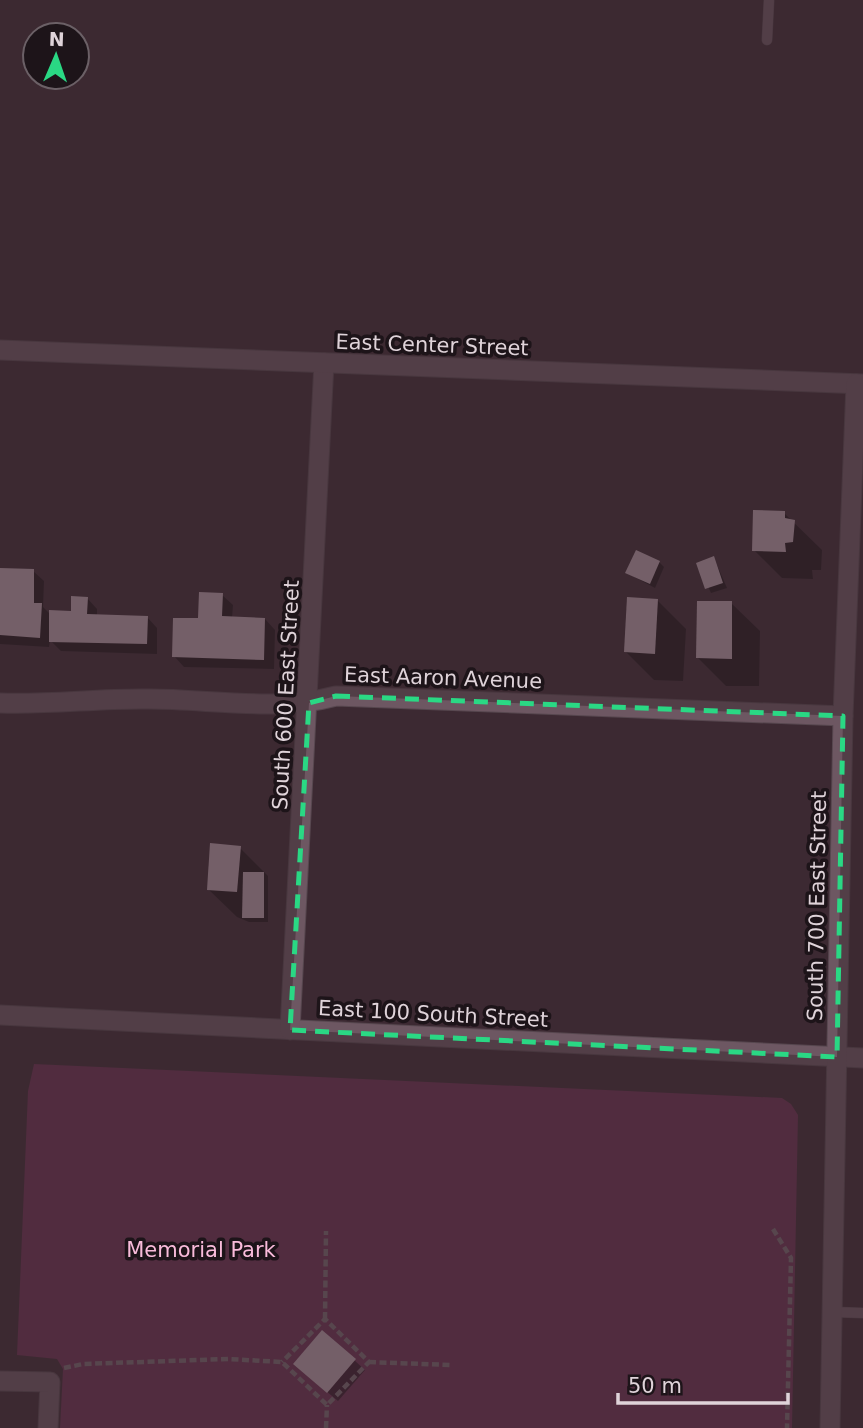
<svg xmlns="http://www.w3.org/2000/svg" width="863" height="1428" font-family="'DejaVu Sans',sans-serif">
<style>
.green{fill:#6a3050}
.shadow{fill:#0007}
.building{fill:#b8a0ab}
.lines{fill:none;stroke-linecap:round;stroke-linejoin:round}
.service-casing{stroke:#57474f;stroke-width:11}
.minor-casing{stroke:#57474f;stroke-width:21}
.tertiary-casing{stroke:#57474f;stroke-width:21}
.path{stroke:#786870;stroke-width:4.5;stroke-dasharray:7 3.5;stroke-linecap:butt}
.service{stroke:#6d5762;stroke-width:10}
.minor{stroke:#6d5762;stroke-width:19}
.tertiary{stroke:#6d5762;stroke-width:19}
.marked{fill:none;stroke:#2ad884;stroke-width:5;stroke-dasharray:14 9;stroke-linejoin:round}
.labels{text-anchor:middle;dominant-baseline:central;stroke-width:7;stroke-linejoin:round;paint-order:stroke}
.street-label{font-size:21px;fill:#dfd3d9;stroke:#1d1419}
.park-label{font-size:21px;fill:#f9bbda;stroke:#1d1419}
</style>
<rect width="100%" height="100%" fill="#3c2932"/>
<path class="green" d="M34 1064 782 1098 791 1104 798 1115 792 1428H60L63 1369 57 1359 17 1355 28 1091Z"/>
<g class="shadow">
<path d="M784 513 822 550 821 570H812L813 579 782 578 754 550Z"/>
<path d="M714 558 727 588 711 593 698 564Z"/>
<path d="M659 562 664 567 655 588 627 573Z"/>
<path d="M0 569 33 571 44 581 43 607 51 615 73 613 87 598 97 609V616L147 617 157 628V654L61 651 50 640 49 647 0 644Z"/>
<path d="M222 595 233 605 232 618 265 619 275 630 274 669 184 667 174 656Z"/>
<path d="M657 600 686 629 683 681 654 680 626 652Z"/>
<path d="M731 603 760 631 759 686H726L698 658Z"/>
<path d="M240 848 268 876V922H249L237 917 208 889Z"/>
<path d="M354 1360 365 1370 338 1401 306 1374Z"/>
</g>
<g class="building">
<path d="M753 510 785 511V518L795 520 793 542 785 543 786 552 752 551Z"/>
<path d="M636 550 660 561 650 584 625 573Z"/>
<path d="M714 556 723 583 705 589 696 563Z"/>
<path d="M0 568 34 569V603H42L40 638 0 635Z"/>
<path d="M199 592 223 593 222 616 265 618 264 660 172 657 173 618H198Z"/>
<path d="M71 596 88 597 87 614 148 616 147 644 49 642V610L71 611Z"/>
<path d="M627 597 658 599 655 654 624 652Z"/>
<path d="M697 601H732V659L696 658Z"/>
<path d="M210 843 241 846 237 892 207 890Z"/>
<path d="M243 872H264V918H242Z"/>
<path d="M322 1330 356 1359 327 1393 293 1364Z"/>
</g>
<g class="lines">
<g class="service-casing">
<g id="service">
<path d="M767 40 769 0"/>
<path d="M834 1312 863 1313"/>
</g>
</g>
<g class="minor-casing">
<g id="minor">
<path d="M0 703C50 705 99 698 149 699 210 699 277 712 336 696L843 716"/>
<path d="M0 1015 863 1058"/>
<path d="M290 1030 324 363"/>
<path d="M0 1381 50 1382 48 1428"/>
</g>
</g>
<g class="tertiary-casing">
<g id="tertiary">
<path d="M0 350 863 384"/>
<path d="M830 1428 843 716 856 384"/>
</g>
</g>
<g class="path">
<path d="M773 1229 791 1258 787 1428"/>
<path d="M325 1319 326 1231"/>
<path d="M369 1362 452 1365"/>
<path d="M64 1368 83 1364 228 1359 282 1362 327 1405 369 1362 325 1319 282 1362"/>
<path d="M326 1428 327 1405"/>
</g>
<use href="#service" class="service"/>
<use href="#minor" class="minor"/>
<use href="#tertiary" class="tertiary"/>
</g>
<path d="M0 0H863V1428H0ZM336 696 843 716 837 1057 290 1030 309 703Z" fill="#3c2932" fill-opacity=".55" fill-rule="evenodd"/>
<path class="marked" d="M336 696 843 716 837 1057 290 1030 309 703Z"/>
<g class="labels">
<g class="street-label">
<text transform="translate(432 345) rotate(2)">East Center Street</text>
<text transform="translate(443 678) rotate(2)">East Aaron Avenue</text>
<text transform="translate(286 695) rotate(-87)">South 600 East Street</text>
<text transform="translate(817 906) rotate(-89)">South 700 East Street</text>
<text transform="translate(433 1014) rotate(3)">East 100 South Street</text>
</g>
<g class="park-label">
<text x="201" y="1250">Memorial Park</text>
</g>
</g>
<g transform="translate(56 56) rotate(2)"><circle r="33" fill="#1d1419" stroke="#6b6066" stroke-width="2"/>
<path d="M0-5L12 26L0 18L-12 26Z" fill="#2ad884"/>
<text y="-10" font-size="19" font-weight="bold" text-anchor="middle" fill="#dfd3d9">N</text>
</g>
<path d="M618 1393v10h170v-10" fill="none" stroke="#dfd3d9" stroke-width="3.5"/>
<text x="628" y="1393" font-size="21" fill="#dfd3d9" stroke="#1d1419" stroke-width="5" paint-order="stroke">50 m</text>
</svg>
